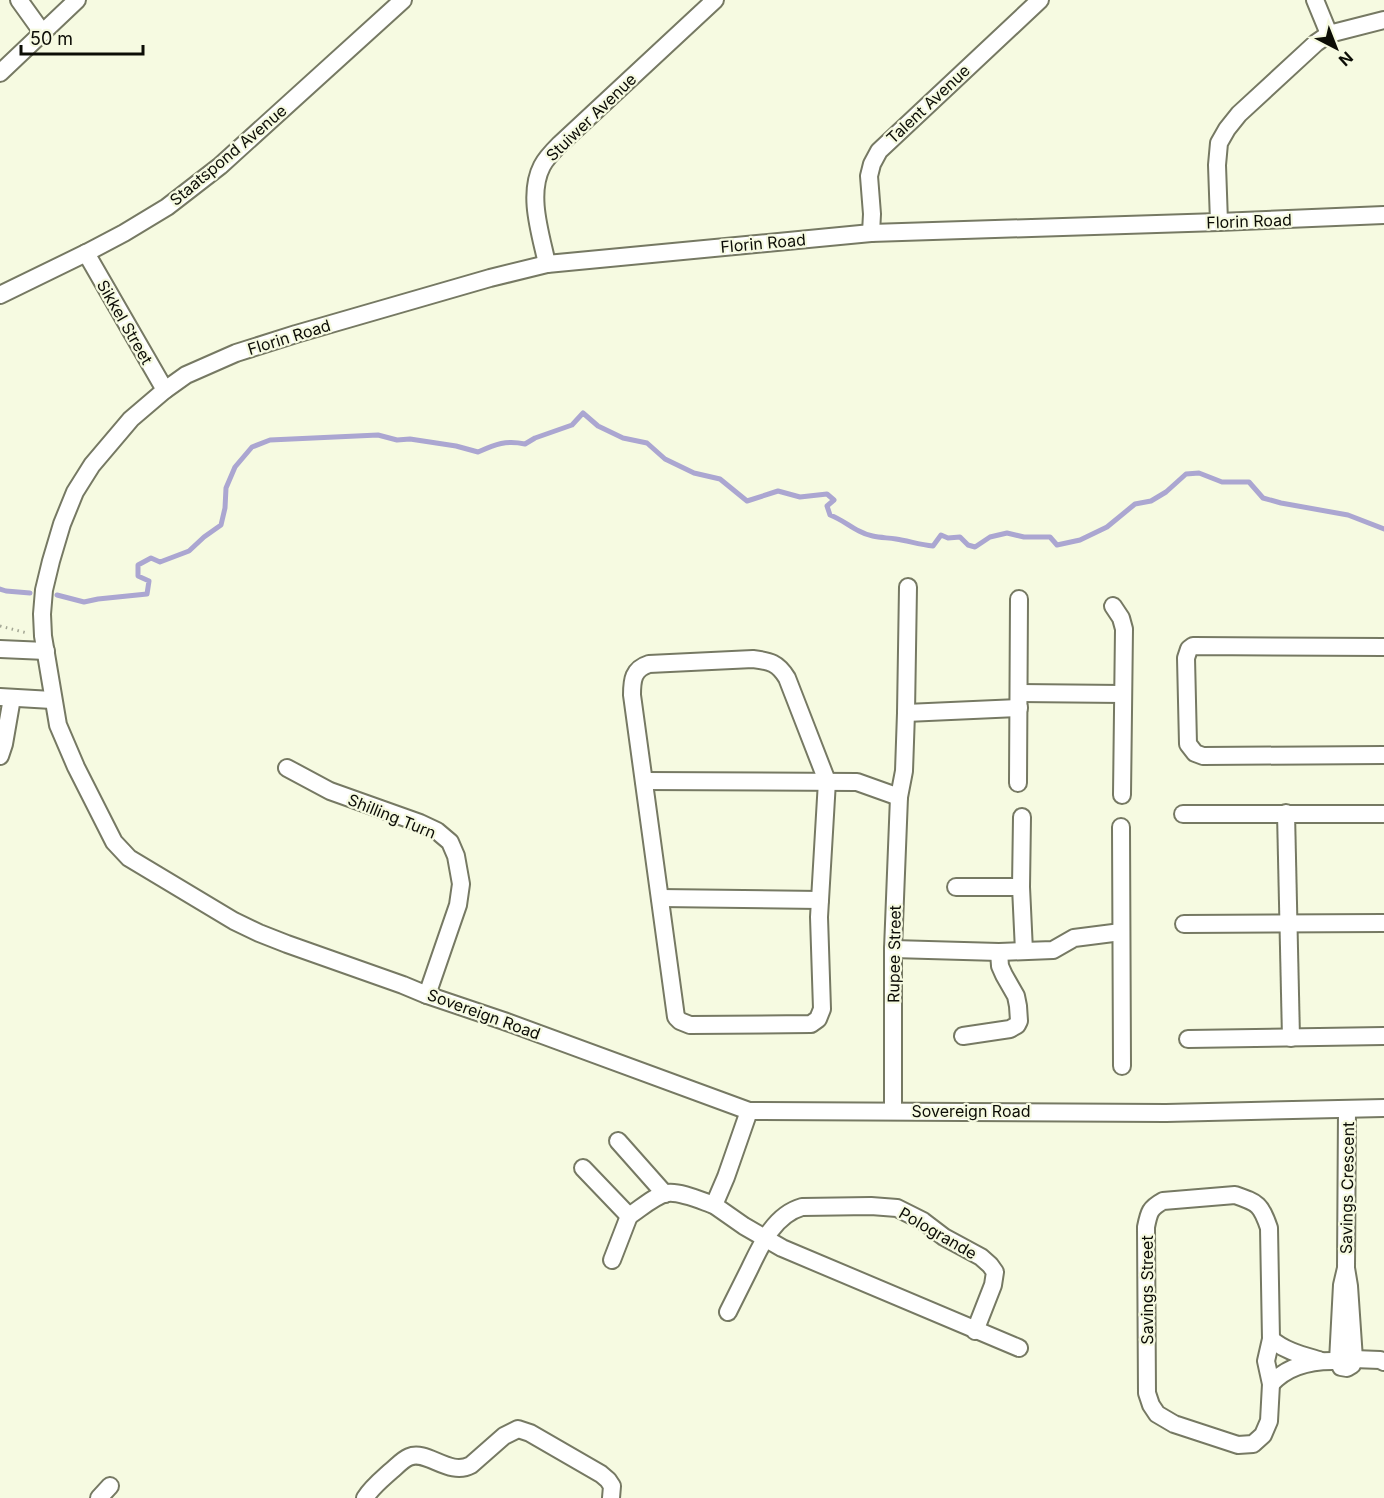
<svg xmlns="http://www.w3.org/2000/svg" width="1384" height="1498" font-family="Inter,sans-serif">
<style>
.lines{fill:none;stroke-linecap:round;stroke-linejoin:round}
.stream{stroke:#aba6d1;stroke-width:5}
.street-casing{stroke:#767963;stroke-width:20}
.path{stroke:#a3a694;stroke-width:3;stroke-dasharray:1.5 4.5;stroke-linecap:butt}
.street{stroke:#fff;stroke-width:16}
.labels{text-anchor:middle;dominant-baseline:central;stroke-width:4.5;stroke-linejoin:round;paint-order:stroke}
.street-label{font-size:16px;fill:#0c0d06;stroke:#f6fae1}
</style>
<rect width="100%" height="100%" fill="#f6fae1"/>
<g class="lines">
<g class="stream">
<path d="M0 589 6 591 30 593"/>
<path d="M57 595 84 602 98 599 147 594 149 581 138 576V565L151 558 160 562 189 551 204 537 221 525 225 508 226 488 235 467 252 447 270 440 378 435 397 440 410 439 456 446 478 452C496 444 506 440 525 444L535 438 572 425 583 413 598 426 623 438 647 443 665 459 694 473 720 479 747 501 778 491 800 497 827 494 834 500 827 506 830 515C841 519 849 526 859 531 872 538 882 537 896 539 909 541 920 545 933 546L941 535 948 538 960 537 968 545 975 547 990 537 1007 533 1024 537H1050L1057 545 1080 540 1107 527 1135 504 1151 501 1166 492 1186 474 1199 473 1222 482H1249L1263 498 1281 503 1348 515 1384 529"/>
</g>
<g class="street-casing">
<g id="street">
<path d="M19 0 42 32"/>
<path d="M1315 0 1329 34"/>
<path d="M0 73 77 0"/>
<path d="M1384 215 1219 222 871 233 547 264 490 278 296 334 236 353 186 375 165 390 131 419 92 465 75 492 62 524 51 561 44 590 42 614 43 636 58 725 76 767 114 842 129 858 234 921 259 933 287 944 403 985 427 995 504 1021 749 1111 1166 1113 1384 1108"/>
<path d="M1219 222 1217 165 1219 143 1227 129 1239 114 1316 43 1329 34 1384 20"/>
<path d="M871 233 872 214 869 176 872 164 879 151 1040 0"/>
<path d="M86 253 165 390"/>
<path d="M547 264C541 235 527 195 542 166 546 158 553 151 560 144L715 0"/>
<path d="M0 295 86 253 124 233 167 207 220 166 403 0"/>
<path d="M1113 606 1121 618 1124 629 1122 795"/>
<path d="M1384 647 1193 646 1189 649 1186 658 1188 744 1195 753 1203 756 1384 755"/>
<path d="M0 649 46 651"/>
<path d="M753 659C770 661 778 663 787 678L827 781 819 917 822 1009 818 1019 811 1024 690 1025 680 1021 676 1017 632 695C632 680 633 669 649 664Z"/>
<path d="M1019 693 1123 694"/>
<path d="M0 697 52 700"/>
<path d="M906 713 1019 708"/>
<path d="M0 756 4 744 12 698"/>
<path d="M287 768 330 791 420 823 437 831 450 842 456 856 461 884 458 905 427 995"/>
<path d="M644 781 857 782 899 797"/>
<path d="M1018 783 1019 599"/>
<path d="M1286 813 1291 1038"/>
<path d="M1183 814H1384"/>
<path d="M1022 817 1021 887 1024 951"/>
<path d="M1121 827 1122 1066"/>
<path d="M956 887H1021"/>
<path d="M660 898 820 900"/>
<path d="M1184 924 1384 923"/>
<path d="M893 949 999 952 1053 950 1074 938 1121 932"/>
<path d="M963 1036 1010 1029 1017 1025 1019 1021 1018 1006 1016 996 1004 975 1000 966 999 952"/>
<path d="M1188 1039 1384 1036"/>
<path d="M749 1111 726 1177 714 1205 744 1226 782 1248 1019 1348"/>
<path d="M893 1111V949L899 797 904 771 906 713 908 587"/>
<path d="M618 1141 665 1194"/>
<path d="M583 1168 629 1216C640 1209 654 1196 667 1193 680 1191 702 1201 714 1205"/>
<path d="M1235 1195C1258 1203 1261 1204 1269 1228L1271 1339 1266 1361 1271 1384 1269 1421 1263 1435 1253 1444 1238 1445 1174 1424 1157 1414 1151 1405 1147 1393 1146 1227C1149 1212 1150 1208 1163 1201Z"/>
<path d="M612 1260 629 1216"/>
<path d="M1346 1268 1349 1286 1354 1359 1352 1365 1347 1368 1341 1367 1338 1361 1342 1285 1346 1268 1347 1109"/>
<path d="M728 1312C735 1298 742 1284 749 1270 761 1245 774 1215 802 1207L871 1206 897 1208 923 1221 944 1237 981 1257 990 1265 995 1272 993 1285 975 1331"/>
<path d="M1271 1339C1285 1351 1302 1355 1319 1360"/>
<path d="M1354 1359 1380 1360 1384 1362"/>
<path d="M1271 1384C1288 1365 1313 1360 1338 1361"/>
<path d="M99 1498 110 1486"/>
<path d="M365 1498C372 1487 381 1480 391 1471 396 1467 402 1460 409 1457 427 1449 449 1477 471 1465L504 1436 518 1429 530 1433 601 1474 608 1480 612 1486 611 1498"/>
</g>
</g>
<path class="path" d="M0 626 27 633"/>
<use href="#street" class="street"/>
</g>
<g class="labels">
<g class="street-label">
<text transform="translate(928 104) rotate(-43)">Talent Avenue</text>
<text transform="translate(591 117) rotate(-44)">Stuiwer Avenue</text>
<text transform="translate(228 155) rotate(-40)">Staatspond Avenue</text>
<text transform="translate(1249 221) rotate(-2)">Florin Road</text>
<text transform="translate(763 243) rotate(-5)">Florin Road</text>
<text transform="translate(125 322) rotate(60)">Sikkel Street</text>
<text transform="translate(289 337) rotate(-17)">Florin Road</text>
<text transform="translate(392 816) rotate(22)">Shilling Turn</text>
<text transform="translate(894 954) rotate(-89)">Rupee Street</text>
<text transform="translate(484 1014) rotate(20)">Sovereign Road</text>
<text x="971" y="1111">Sovereign Road</text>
<text transform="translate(1347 1188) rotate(-89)">Savings Crescent</text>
<text transform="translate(938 1233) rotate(30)">Pologrande</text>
<text transform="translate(1147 1290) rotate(-90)">Savings Street</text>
</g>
</g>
<g transform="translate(1336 48) rotate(138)" stroke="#f6fae1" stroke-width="4.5" paint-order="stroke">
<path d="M0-4.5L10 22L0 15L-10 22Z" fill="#0c0d06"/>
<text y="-9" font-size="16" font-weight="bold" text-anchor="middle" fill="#0c0d06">N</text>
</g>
<path d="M21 45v9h122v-9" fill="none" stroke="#0c0d06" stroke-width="3"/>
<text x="30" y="45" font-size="18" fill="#0c0d06" stroke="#f6fae1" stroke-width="4.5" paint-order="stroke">50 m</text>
</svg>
